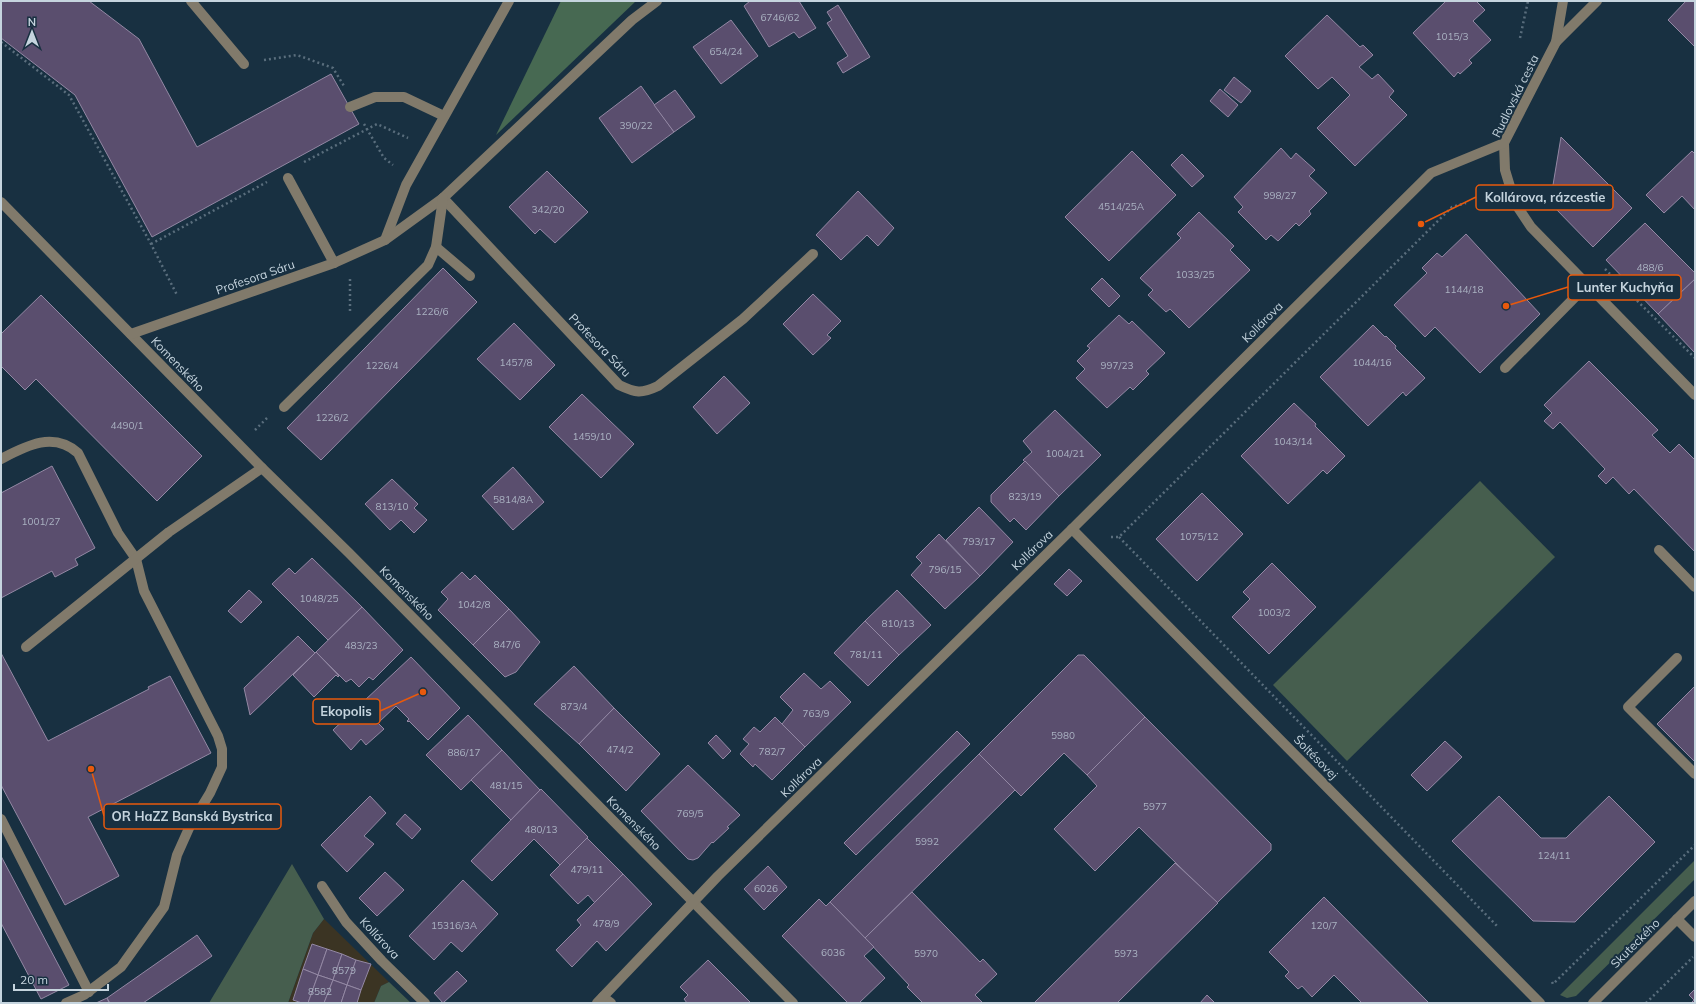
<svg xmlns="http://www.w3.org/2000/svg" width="1696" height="1004" font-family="Mulish,sans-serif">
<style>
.industrial{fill:#3b3423}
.green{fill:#465e4e}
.forest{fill:#476952}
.building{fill:#5a4e6e;stroke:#9388a4}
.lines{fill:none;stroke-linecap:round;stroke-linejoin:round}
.path{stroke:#5a6e7d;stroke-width:2.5;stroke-dasharray:2 3;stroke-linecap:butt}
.minor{stroke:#817a6b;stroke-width:10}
.labels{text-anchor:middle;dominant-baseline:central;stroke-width:4;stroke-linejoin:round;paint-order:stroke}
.number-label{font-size:10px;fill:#aab2c2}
.street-label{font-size:12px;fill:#c5d4de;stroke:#183041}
.leader{fill:none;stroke:#e8590c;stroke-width:1.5}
.callout-dot{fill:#e8590c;stroke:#183041;stroke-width:1.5}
.callout{fill:#183041;stroke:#e8590c;stroke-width:1.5}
.callout-label{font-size:13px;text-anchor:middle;font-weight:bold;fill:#c5d4de}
</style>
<rect width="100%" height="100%" fill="#183041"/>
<path class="industrial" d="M324 919 389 982 381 986 374 1003H288L313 933Z"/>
<g class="green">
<path d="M1480 481 1555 557 1347 761 1273 685Z"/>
<path d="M1695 860V879L1576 996 1567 998 1560 995Z"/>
<path d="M292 864 324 919 313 933 288 1003H209Z"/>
<path d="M389 982 411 1003H374L381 986Z"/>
</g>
<path class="forest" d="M561 1H636L496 135Z"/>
<g class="building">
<path d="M1 1H89L139 39 197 147 331 74 359 124 152 237 75 95 1 38Z"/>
<path d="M750 1H799L816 28 799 38 794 32 769 47 744 6Z"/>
<path d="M1446 1H1476L1485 10 1473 21 1491 40 1469 60 1472 63 1460 74 1458 72 1454 77 1413 33Z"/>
<path d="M1686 1H1695V47L1668 20Z"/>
<path d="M838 5 870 57 843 73 837 63 848 56 827 23 832 20 827 12Z"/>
<path d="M1327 15 1360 47 1363 45 1373 55 1359 67 1372 79 1378 74 1394 91 1389 97 1407 115 1355 166 1317 128 1350 95 1332 77 1318 89 1285 56Z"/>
<path d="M731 20 758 56 721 84 693 47Z"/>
<path d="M1234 77 1251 91 1241 103 1224 90Z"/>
<path d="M641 86 674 132 632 163 599 118Z"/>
<path d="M1220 89 1238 105 1228 117 1210 101Z"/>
<path d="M675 90 695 117 674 132 654 105Z"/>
<path d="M1561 137 1632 208 1593 247 1554 207 1551 197Z"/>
<path d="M1281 148 1291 159 1296 153 1315 170 1309 176 1327 193 1309 211 1311 214 1299 226 1296 223 1278 241 1271 235 1266 240 1238 212 1243 207 1234 197Z"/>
<path d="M1132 151 1176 195 1109 261 1065 217Z"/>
<path d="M1692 151 1695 154V210L1682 196 1664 213 1646 195Z"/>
<path d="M1182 154 1204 176 1192 187 1171 165Z"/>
<path d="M547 171 588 212 555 243 540 229 535 234 509 207Z"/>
<path d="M858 191 894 228 878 246 867 235 841 260 816 235Z"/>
<path d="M1199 212 1234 246 1230 250 1250 270 1189 328 1170 309 1166 312 1148 295 1153 290 1140 278 1181 238 1177 234Z"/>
<path d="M1645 223 1695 273V279L1658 314 1606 260Z"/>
<path d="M1466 234 1540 314 1480 373 1435 327 1425 337 1394 305 1427 273 1422 268 1437 253 1442 257Z"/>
<path d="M443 268 477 302 321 460 287 428Z"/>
<path d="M1102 278 1120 296 1109 307 1091 289Z"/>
<path d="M1695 279V353L1658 314Z"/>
<path d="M813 294 841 321 827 335 831 338 813 355 783 324Z"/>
<path d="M41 295 202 456 157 501 36 379 25 390 1 366V334Z"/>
<path d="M1119 315 1129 324 1132 321 1165 353 1146 371 1149 374 1133 390 1130 387 1107 408 1076 378 1085 369 1077 361 1090 348 1087 346Z"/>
<path d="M514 323 555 365 520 400 477 359Z"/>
<path d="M1373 325 1385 337 1386 336 1396 346 1395 348 1425 378 1406 396 1403 392 1368 426 1320 377Z"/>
<path d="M1589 361 1658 430 1652 435 1670 453 1679 444 1695 460V552L1634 489 1629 494 1613 477 1606 484 1598 476 1605 469 1560 422 1553 429 1544 421 1552 413 1544 405Z"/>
<path d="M724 376 750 403 717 434 693 407Z"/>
<path d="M582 394 634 444 601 478 549 427Z"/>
<path d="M1294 403 1316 424 1315 426 1345 456 1327 474 1323 470 1288 504 1241 456Z"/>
<path d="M1055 410 1101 455 1059 496 1023 460 1032 452 1023 441Z"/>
<path d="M1025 461 1059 496 1026 530 1014 518 1010 522 991 502V495Z"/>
<path d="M52 466 95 548 75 559 78 565 55 577 52 571 1 598V493Z"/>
<path d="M513 467 544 502 513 530 482 496Z"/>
<path d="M392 479 418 504 414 508 427 520 414 533 401 520 390 530 365 504Z"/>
<path d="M1202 493 1243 534 1197 581 1156 539Z"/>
<path d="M979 507 1013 542 980 576 946 540Z"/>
<path d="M939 534 980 576 945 609 911 575 922 563 916 557Z"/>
<path d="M312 558 362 607 328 640 272 584 289 568 295 574Z"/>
<path d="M1272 563 1316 607 1269 654 1232 617 1250 599 1243 592Z"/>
<path d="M1069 569 1082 581 1067 596 1054 584Z"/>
<path d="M462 572 470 580 475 575 509 609 473 645 438 610 448 599 441 592Z"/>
<path d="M249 590 262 602 241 623 228 611Z"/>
<path d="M897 590 931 625 899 655 865 621Z"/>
<path d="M362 607 403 650 373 680 369 677 359 687 351 679 346 682 316 652Z"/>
<path d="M509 609 540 642 516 672 505 677 473 645Z"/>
<path d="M865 621 899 655 868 686 834 653Z"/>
<path d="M298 636 315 653 250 715 244 688Z"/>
<path d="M316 652 339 676 338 677 336 675 314 697 293 675Z"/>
<path d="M1 653 48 741 149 689 148 687 170 676 211 753 88 817 119 876 65 905 1 785Z"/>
<path d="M1078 655H1084L1145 717 1087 775 1064 753 1021 796 979 754Z"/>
<path d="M411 657 460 708 428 740 409 721 408 722 407 721 409 719 396 706 378 723 384 729 366 745 361 739 351 750 333 730Z"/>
<path d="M574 666 614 708 579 744 534 704Z"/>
<path d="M804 673 821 689 830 681 851 702 805 747 782 724 793 710 780 697Z"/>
<path d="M1695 686V762L1657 724Z"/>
<path d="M614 708 660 754 626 791 579 744Z"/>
<path d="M468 715 502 750 461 790 426 755Z"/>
<path d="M775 717 805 747 772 780 755 764 753 767 740 754 749 744 743 739 754 727 760 732Z"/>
<path d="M1145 717 1271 844V850L1217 903 1139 827 1095 871 1054 829 1097 786 1087 775Z"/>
<path d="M957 731 970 744 856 855 844 843Z"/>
<path d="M716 735 731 751 723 759 708 743Z"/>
<path d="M1445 741 1462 757 1427 791 1411 775Z"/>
<path d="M502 750 540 790 511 820 471 780Z"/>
<path d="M979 754 1015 790 865 938 830 902Z"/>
<path d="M688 765 740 815 727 827 729 828 713 843 712 842 698 858 693 860 688 859 641 811Z"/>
<path d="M541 789 588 837 560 865 534 839 492 881 471 861Z"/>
<path d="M370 796 386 813 364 836 374 844 347 872 321 845Z"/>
<path d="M1499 796 1541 838H1566L1609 796 1655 842 1575 922 1533 921 1452 841Z"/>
<path d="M405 814 421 829 412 839 396 824Z"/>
<path d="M587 838 623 874 595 903 588 895 578 904 550 875Z"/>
<path d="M1 856 69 985 41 999 1 923Z"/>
<path d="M1175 863 1218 903 1117 1003H1034Z"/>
<path d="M768 866 787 887 764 910 744 889Z"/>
<path d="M385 872 404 890 377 916 359 898Z"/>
<path d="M623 874 652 904 606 951 597 941 572 967 556 950 581 925 577 920Z"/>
<path d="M463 880 498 914 462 952 451 942 434 960 409 936Z"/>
<path d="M912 892 980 962 983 959 997 974 975 995 983 1003H923L907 987 909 985 865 938Z"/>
<path d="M1324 897 1429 1003H1362L1334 975 1312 997 1302 986 1298 989 1285 976 1289 972 1269 952Z"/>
<path d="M819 899 826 906 830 902 874 947 864 956 885 978 859 1003H848L782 936Z"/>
<path d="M197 935 212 956 143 1003H110L107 998Z"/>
<path d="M312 944 327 949 318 975 303 969Z"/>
<path d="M327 949 342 954 333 980 318 975Z"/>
<path d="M342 954 356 960 347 985 333 980Z"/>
<path d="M356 960 371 964 361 990 347 985Z"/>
<path d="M708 960 751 1003H687L684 999 688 995 680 987Z"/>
<path d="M303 969 318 975 308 1003H302L293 1000Z"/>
<path d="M457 971 467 981 443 1003 434 993Z"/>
<path d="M318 975 333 980 324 1003H308Z"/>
<path d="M333 980 347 985 341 1003H324Z"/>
<path d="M347 985 361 990 357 1003H341Z"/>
<path d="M1695 989V1003H1691L1694 1000 1689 995Z"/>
<path d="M1207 995 1215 1003H1200Z"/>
<path d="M107 998 109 1003H96Z"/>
</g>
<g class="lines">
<g class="path">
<path d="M1520 38 1528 1"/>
<path d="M1 42 69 95 151 244 177 295"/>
<path d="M264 60 297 55 333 68 344 86"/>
<path d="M364 124 384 158 393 165"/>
<path d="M304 162 377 124 408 138"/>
<path d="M151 244 267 182"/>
<path d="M1605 269 1695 358"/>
<path d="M350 279V312"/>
<path d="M255 430 267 418"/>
<path d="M1111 537H1119L1452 207 1466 203"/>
<path d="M1119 537 1498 927"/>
<path d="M1552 982 1553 984 1695 845"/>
<path d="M1646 1003 1693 957"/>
</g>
<g class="minor">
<path d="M191 1 244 64"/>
<path d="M1563 1 1556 42 1504 143 1505 170 1515 203 1531 227 1695 395"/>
<path d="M1556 42 1597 1"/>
<path d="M350 107 375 97H404L444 116"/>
<path d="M288 178 334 263"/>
<path d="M443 198 619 385C636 393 641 394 658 386L743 319 813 254"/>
<path d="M1 202 262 468 349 553 793 1003"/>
<path d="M385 240 406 185 509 1"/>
<path d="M436 247 470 276"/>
<path d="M131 334 334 263 385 240 443 198 632 20 657 1"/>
<path d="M1505 368 1587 285"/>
<path d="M284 407 428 265 436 247 443 198"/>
<path d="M1 459C26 446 53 431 78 453L118 533 136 559 144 591 218 736 222 749V767L210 793 190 826 177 855 164 907 121 967 84 995 66 1003"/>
<path d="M1072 529 1540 1003"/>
<path d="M1659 550 1695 587"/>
<path d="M26 647 169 532 262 468"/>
<path d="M1677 658 1628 707 1695 774"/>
<path d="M1 819 89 992"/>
<path d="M322 886 346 922 382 961 425 1003"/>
<path d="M1677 919 1695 937"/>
<path d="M603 997 611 1003"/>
<path d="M597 1003 718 876 1072 529 1431 173 1504 143"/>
<path d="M1593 1003 1695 901"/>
</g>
</g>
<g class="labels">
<g class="number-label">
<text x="780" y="17">6746/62</text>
<text x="1452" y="36">1015/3</text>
<text x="726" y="51">654/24</text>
<text x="636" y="125">390/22</text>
<text x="1280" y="195">998/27</text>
<text x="1121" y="206">4514/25A</text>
<text x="548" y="209">342/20</text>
<text x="1650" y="267">488/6</text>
<text x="1195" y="274">1033/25</text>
<text x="1464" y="289">1144/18</text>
<text x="432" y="311">1226/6</text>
<text x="516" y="362">1457/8</text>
<text x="1372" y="362">1044/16</text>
<text x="382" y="365">1226/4</text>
<text x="1117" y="365">997/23</text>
<text x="332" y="417">1226/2</text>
<text x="127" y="425">4490/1</text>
<text x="592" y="436">1459/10</text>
<text x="1293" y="441">1043/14</text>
<text x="1065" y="453">1004/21</text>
<text x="1025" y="496">823/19</text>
<text x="513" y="499">5814/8A</text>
<text x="392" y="506">813/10</text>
<text x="41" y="521">1001/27</text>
<text x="1199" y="536">1075/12</text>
<text x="979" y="541">793/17</text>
<text x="945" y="569">796/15</text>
<text x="319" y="598">1048/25</text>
<text x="474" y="604">1042/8</text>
<text x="1274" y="612">1003/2</text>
<text x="898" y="623">810/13</text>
<text x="507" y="644">847/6</text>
<text x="361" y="645">483/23</text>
<text x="866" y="654">781/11</text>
<text x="574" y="706">873/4</text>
<text x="816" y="713">763/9</text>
<text x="1063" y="735">5980</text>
<text x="620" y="749">474/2</text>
<text x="772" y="751">782/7</text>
<text x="464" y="752">886/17</text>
<text x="506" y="785">481/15</text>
<text x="1155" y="806">5977</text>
<text x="690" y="813">769/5</text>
<text x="541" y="829">480/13</text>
<text x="927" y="841">5992</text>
<text x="1554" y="855">124/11</text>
<text x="587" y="869">479/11</text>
<text x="766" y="888">6026</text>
<text x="606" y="923">478/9</text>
<text x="454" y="925">15316/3A</text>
<text x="1324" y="925">120/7</text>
<text x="833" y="952">6036</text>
<text x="926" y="953">5970</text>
<text x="1126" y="953">5973</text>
<text x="344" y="970">8579</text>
<text x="320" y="991">8582</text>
</g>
<g class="street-label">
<text transform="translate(1515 96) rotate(-64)">Rudlovská cesta</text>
<text transform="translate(255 277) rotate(-19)">Profesora Sáru</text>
<text transform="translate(1262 322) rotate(-45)">Kollárova</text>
<text transform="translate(600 345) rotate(46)">Profesora Sáru</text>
<text transform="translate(178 364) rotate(46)">Komenského</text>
<text transform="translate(1032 550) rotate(-44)">Kollárova</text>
<text transform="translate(407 593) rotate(45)">Komenského</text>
<text transform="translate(1316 757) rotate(45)">Šoltésovej</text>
<text transform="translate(801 777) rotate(-44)">Kollárova</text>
<text transform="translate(634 823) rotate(45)">Komenského</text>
<text transform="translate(380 938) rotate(47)">Kollárova</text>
<text transform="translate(1635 943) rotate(-45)">Skuteckého</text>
</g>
</g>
<path class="leader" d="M1421 224L1476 197M1506 306L1568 287M423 692L380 711M91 769L104 816"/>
<g class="callout-dot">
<circle cx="1421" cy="224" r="4"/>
<circle cx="1506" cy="306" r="4"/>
<circle cx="423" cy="692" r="4"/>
<circle cx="91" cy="769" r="4"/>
</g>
<g class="callout">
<rect x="1476" y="185" width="137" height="25" rx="4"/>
<rect x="1568" y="275" width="113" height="25" rx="4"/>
<rect x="313" y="699" width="67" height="25" rx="4"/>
<rect x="104" y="804" width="177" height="25" rx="4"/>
</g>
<g class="callout-label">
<text x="1545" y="202">Kollárova, rázcestie</text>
<text x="1625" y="292">Lunter Kuchyňa</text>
<text x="346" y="716">Ekopolis</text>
<text x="192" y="821">OR HaZZ Banská Bystrica</text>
</g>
<rect width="1696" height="1004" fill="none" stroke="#c5d4de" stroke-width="4"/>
<g transform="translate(32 32)" stroke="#183041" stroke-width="3" paint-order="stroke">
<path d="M0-3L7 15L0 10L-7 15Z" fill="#c5d4de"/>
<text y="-6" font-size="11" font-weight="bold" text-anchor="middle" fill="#c5d4de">N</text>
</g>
<path d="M14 984v6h94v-6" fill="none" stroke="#c5d4de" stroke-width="2"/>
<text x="20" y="984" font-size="12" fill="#c5d4de" stroke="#183041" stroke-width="3" paint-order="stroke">20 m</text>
</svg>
